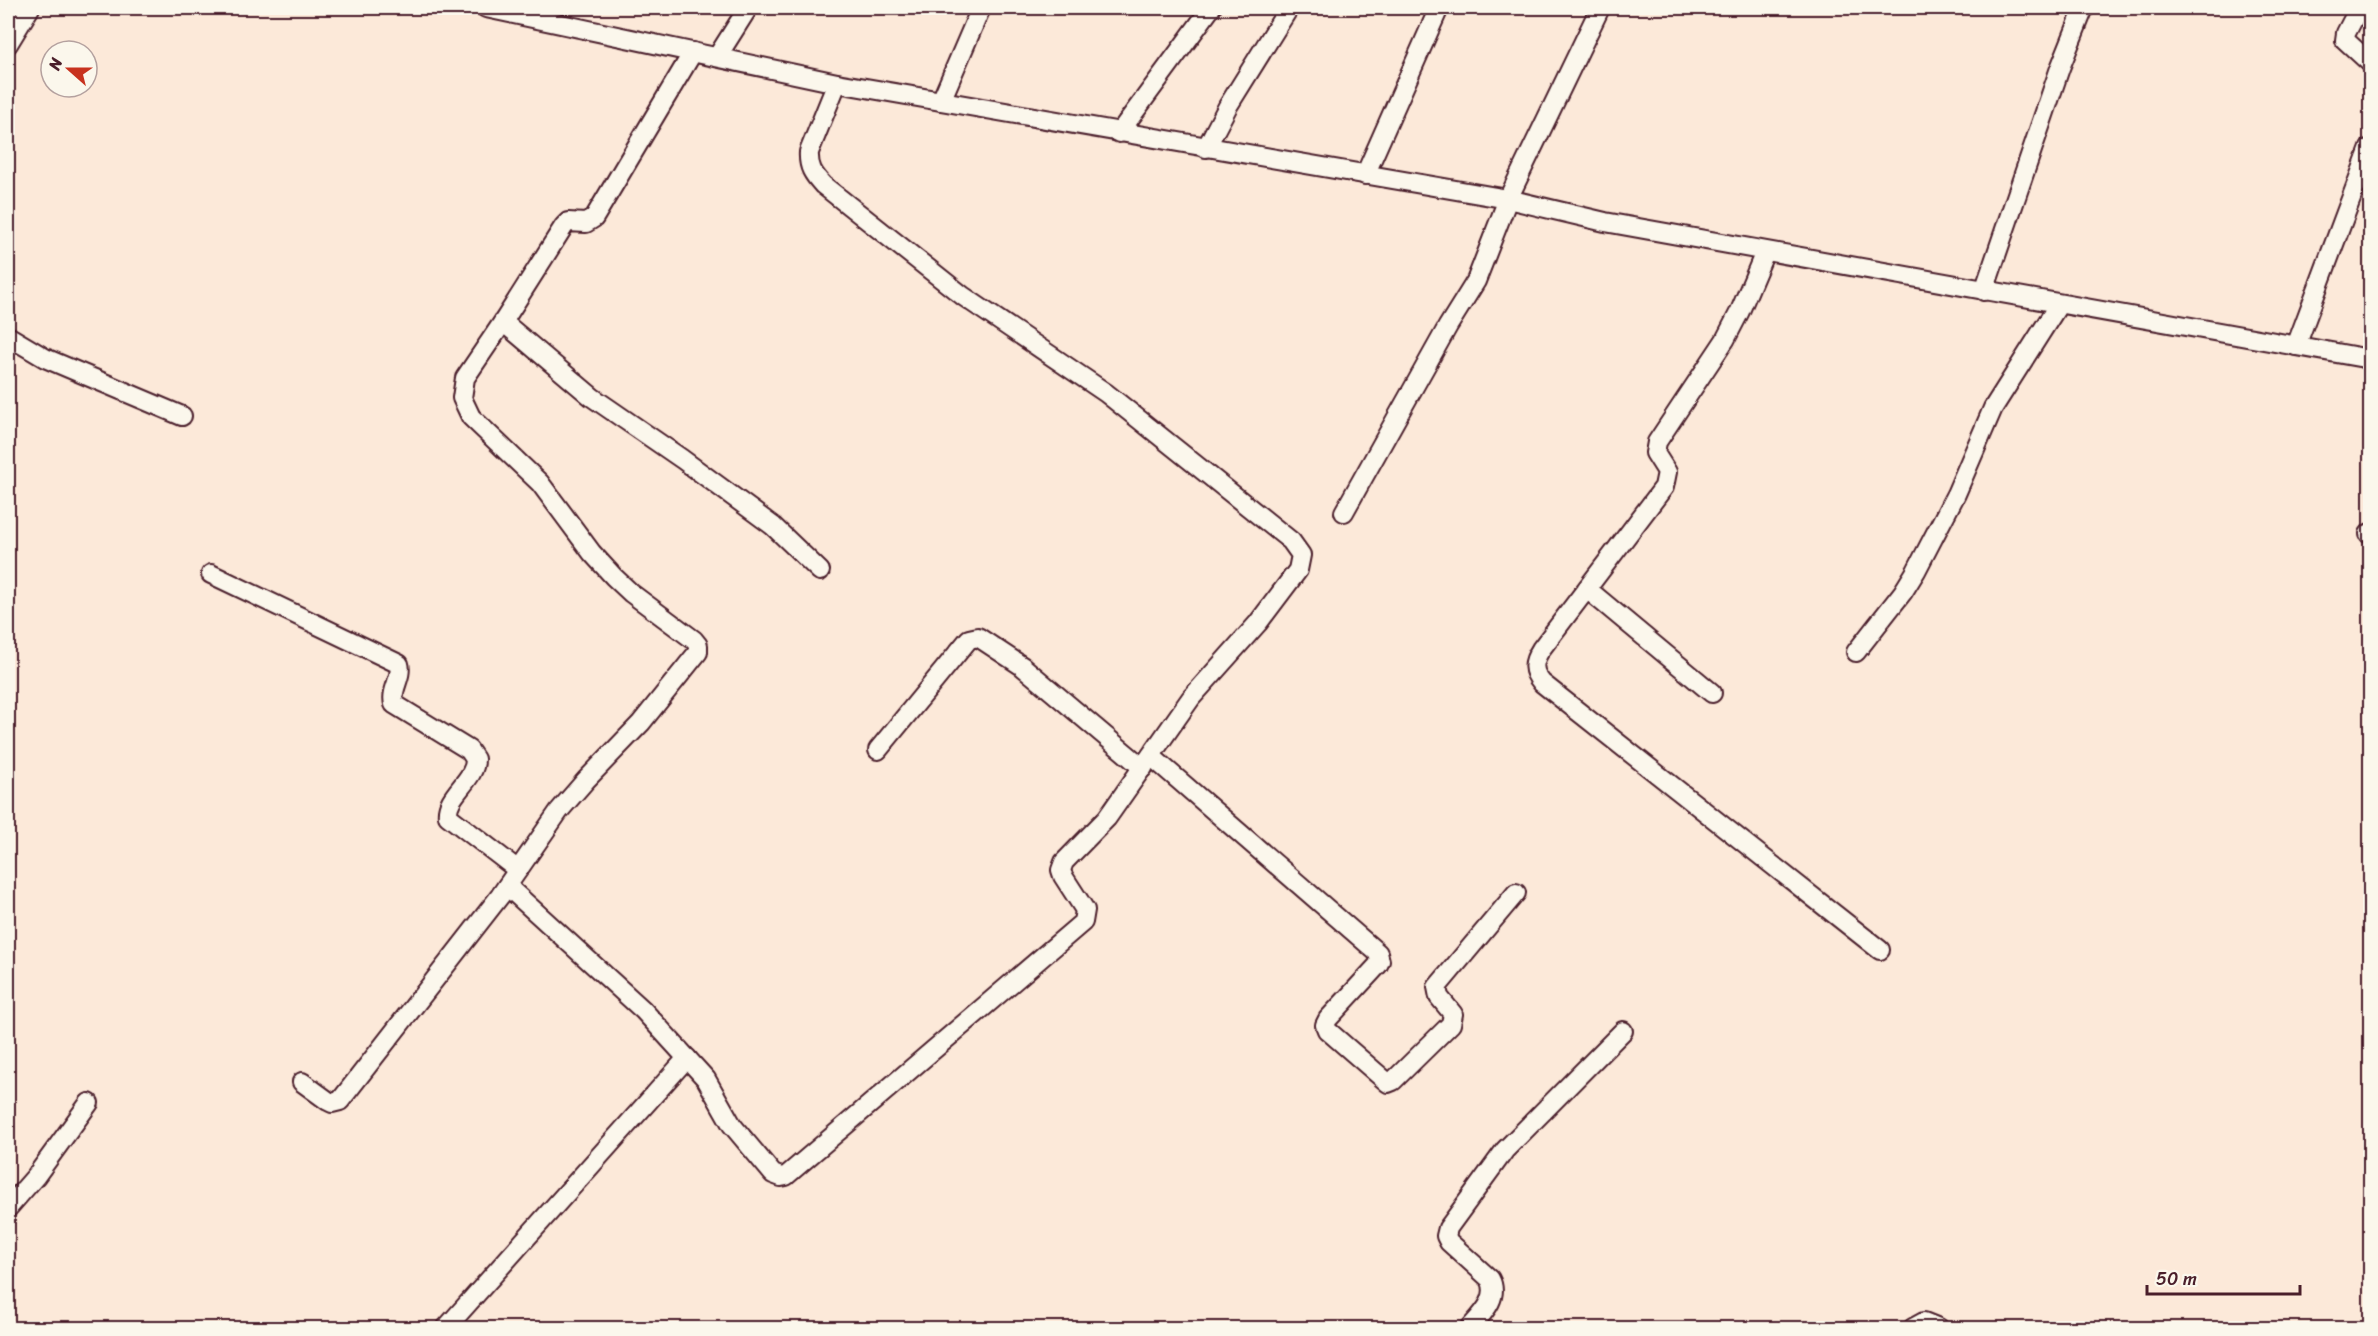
<svg xmlns="http://www.w3.org/2000/svg" width="2378" height="1336" font-family="Sriracha,sans-serif">
<style>
.lines{fill:none;stroke-linecap:round;stroke-linejoin:round}
.minor-casing{stroke:#4a1f2b;stroke-width:22}
.minor{stroke:#fbf7ec;stroke-width:18}
</style>
<rect width="100%" height="100%" fill="#fce9d9"/>
<filter id="ink" filterUnits="userSpaceOnUse"><feTurbulence type="fractalNoise" baseFrequency=".0167" numOctaves="2"/><feDisplacementMap in="SourceGraphic" scale="12" xChannelSelector="R" yChannelSelector="G"/><feConvolveMatrix kernelMatrix="1 2 1 2 8 2 1 2 1" color-interpolation-filters="sRGB"/></filter>
<g filter="url(#ink)">
<g class="lines">
<g class="minor-casing">
<g id="minor">
<path d="M486 8 837 83 1508 199 1605 222 2370 359"/>
<path d="M2359 8 2346 33 2345 40 2370 63"/>
<path d="M8 44 30 8"/>
<path d="M717 57 748 8"/>
<path d="M941 101 981 8"/>
<path d="M1119 133 1211 8"/>
<path d="M1206 148 1228 106 1289 8"/>
<path d="M1365 175 1439 8"/>
<path d="M1765 252 1740 311 1725 340 1657 442 1655 453 1667 472 1664 487 1541 649C1532 663 1532 671 1542 683L1880 950"/>
<path d="M1984 291 2060 68 2084 8"/>
<path d="M503 322 592 397 682 459 773 526 820 571"/>
<path d="M8 336 45 358 182 416"/>
<path d="M2296 346 2370 148"/>
<path d="M1344 512 1448 326 1476 281 1508 199 1600 8"/>
<path d="M2369 534 2370 533"/>
<path d="M211 574 399 664C403 677 390 690 394 704L469 750 475 759C476 780 445 795 448 816L518 870"/>
<path d="M1587 589 1712 693"/>
<path d="M1856 652 1903 592 1916 571 1956 494 1993 408 2059 304"/>
<path d="M878 750 969 639 978 637 1022 666 1143 768"/>
<path d="M1151 756 1378 953 1380 961 1378 965 1328 1019 1325 1025 1327 1030 1388 1083 1393 1081 1451 1024 1453 1014 1439 997 1437 987 1516 893"/>
<path d="M507 886 643 1010 706 1079 732 1125 773 1174 781 1177 786 1176 1083 922 1085 910 1063 876 1061 870 1064 862 1107 818 1191 698 1258 623 1298 570 1301 555 1291 541 1106 393 963 296 823 185C813 174 808 167 809 152L837 83"/>
<path d="M302 1082 328 1101 332 1103 340 1101 500 896 559 811 586 780 641 723 698 652V645L694 640 631 593 614 577 592 553 540 483 471 417 462 398 465 378 503 322 564 226 568 222 586 223 594 218 693 52"/>
<path d="M8 1208 36 1176 89 1103"/>
<path d="M446 1328 687 1058"/>
<path d="M1470 1328C1482 1314 1500 1298 1490 1279L1449 1242 1446 1236 1448 1228 1505 1150 1623 1031"/>
<path d="M1913 1328 1924 1322 1939 1328"/>
</g>
</g>
<use href="#minor" class="minor"/>
</g>
</g>
<rect width="2378" height="1336" fill="none" stroke="#fbf7ec" stroke-width="30"/>
<rect x="15" y="15" width="2348" height="1306" fill="none" stroke="#4a1f2b" stroke-width="2" filter="url(#ink)"/>
<g transform="translate(69 69) rotate(291)"><circle r="28" fill="#fbf7ec" stroke="#b4a19f" stroke-width="1.5"/>
<path d="M0-4.5L10 22L0 15L-10 22Z" fill="#c8321e"/>
<text y="-9" font-size="16" font-weight="bold" text-anchor="middle" fill="#4a1f2b">N</text>
</g>
<path d="M2147 1285v9h153v-9" fill="none" stroke="#4a1f2b" stroke-width="3"/>
<text x="2156" y="1285" font-size="18" fill="#4a1f2b" stroke="#fbf7ec" stroke-width="4.5" paint-order="stroke">50 m</text>
</svg>
